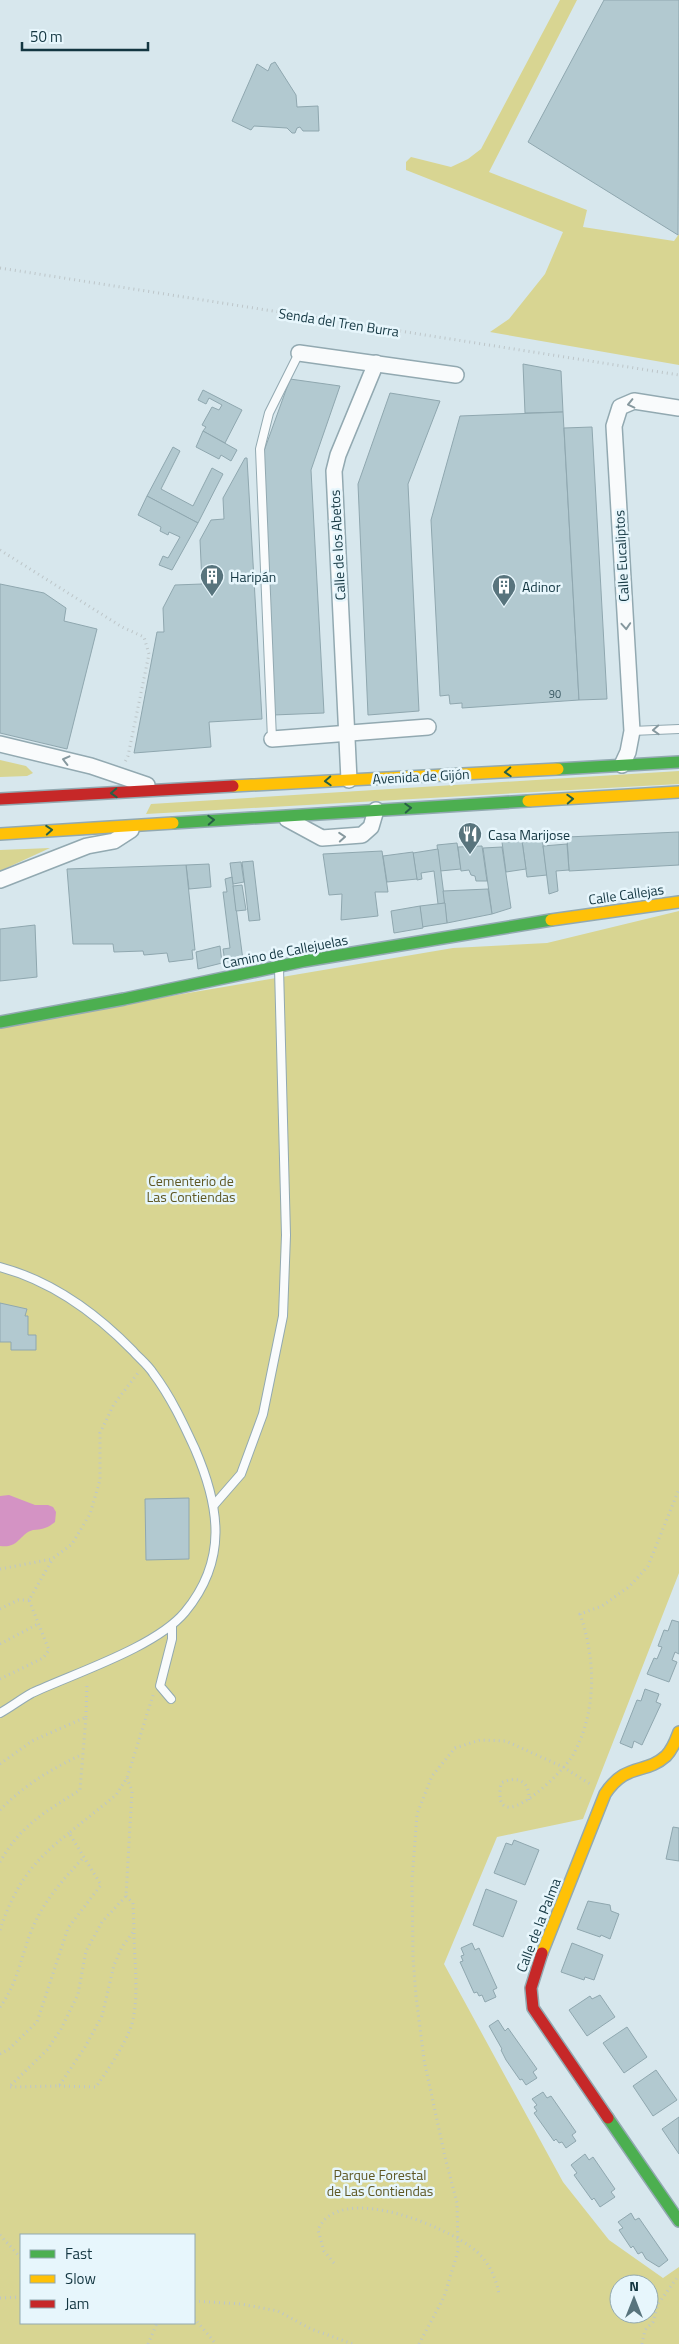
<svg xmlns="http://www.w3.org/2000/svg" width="679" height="2344" font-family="'Titillium Web',sans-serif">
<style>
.green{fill:#d8d592;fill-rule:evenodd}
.water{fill:#d493c4}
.building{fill:#b2c9d0;stroke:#8fa7af}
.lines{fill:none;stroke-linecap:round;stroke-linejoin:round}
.lane-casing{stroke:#92a9b1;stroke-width:10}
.street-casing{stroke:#92a9b1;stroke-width:18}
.fast-casing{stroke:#92a9b1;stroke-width:14}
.slow-casing{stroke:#92a9b1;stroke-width:14}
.jam-casing{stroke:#92a9b1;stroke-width:14}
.path{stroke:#bdc6c9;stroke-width:3;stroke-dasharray:1 4;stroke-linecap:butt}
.lane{stroke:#f9fbfc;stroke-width:8}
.street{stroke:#f9fbfc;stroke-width:15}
.fast{stroke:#4caf50;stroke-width:11}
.slow{stroke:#ffc107;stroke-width:11}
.jam{stroke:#c62828;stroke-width:11}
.oneway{stroke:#86989e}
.oneway2{stroke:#276046}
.labels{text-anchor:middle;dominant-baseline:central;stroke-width:5;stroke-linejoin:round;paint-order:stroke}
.number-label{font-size:11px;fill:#3b5b65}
.street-label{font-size:14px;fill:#133641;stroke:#e7f6fc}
.poi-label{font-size:14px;fill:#133641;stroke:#e7f6fc;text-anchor:start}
.park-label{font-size:14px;fill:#5e5723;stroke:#e7f6fc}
</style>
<rect width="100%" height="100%" fill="#d7e7ed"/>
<g class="green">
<path d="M560 0H577L489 172 587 210 583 227 674 241 679 234V365L490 332 509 319 545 274 563 232 406 170V162L411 157 451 167 468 159 481 149Z"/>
<path d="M0 760 26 766 33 773 27 776 0 777Z"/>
<path d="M679 771V784L146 814 151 804Z"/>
<path d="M50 848 0 871V850Z"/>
<path d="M679 911V1573L583 1819 497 1837 444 1964 563 2182 609 2240 663 2278 679 2267V2344H0V1025L453 948 547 943ZM21 2235H194V2323H21ZM619 2284H649V2314H619Z"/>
</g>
<path class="water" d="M9 1495 35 1505H48L53 1507 56 1512 55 1522C46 1529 43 1529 33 1530 20 1533 19 1549 0 1546V1496Z"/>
<g class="building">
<path d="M604 0H679L678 235 528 142Z"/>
<path d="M275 62 296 95 297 107 318 106 319 131H303L300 127 297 128 295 133H292L287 128 254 126 251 130 232 121 257 64 268 71 271 64Z"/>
<path d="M523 364 561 371 563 412 525 413Z"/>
<path d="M290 379 340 386 311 470 324 713 273 715 260 462Z"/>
<path d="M203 390 242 410 225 443 203 431 206 427 202 425 212 407 219 410 222 405 209 398 206 404 198 400Z"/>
<path d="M390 393 440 401 408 484 419 711 368 715 358 484Z"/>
<path d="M563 412 579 700 462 708V703L450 704 449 695 440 696 431 520 460 416Z"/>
<path d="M592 427 607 699 579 700 564 428Z"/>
<path d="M203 431 237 450 231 461 221 455 219 459 196 447Z"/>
<path d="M173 447 180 451 161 489 193 506 212 468 223 474 198 523 147 496Z"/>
<path d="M245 458H247L262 719 209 722 211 747 134 753 157 632H164L163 608 175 585 202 584 200 540 211 520 224 519 223 498Z"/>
<path d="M147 496 198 523 172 570 159 565 163 556 168 558 180 537 169 532 168 535 160 531 161 527 138 515Z"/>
<path d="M0 584 44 593 66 608 64 621 97 629 67 749 0 733Z"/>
<path d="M679 832V865L569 871 567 837Z"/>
<path d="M542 838 547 875 527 877 522 841Z"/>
<path d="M522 841 526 869 506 872 502 842Z"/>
<path d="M457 843 461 869 440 871 437 845Z"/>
<path d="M567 844 569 870 556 871 558 891 549 894 543 846Z"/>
<path d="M482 846 487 881H476L475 876 471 875 469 870 461 871 458 847Z"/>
<path d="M502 847 511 908 492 914 483 848Z"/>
<path d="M438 849 445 903 438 904 434 871 421 873 422 879 417 880 413 853Z"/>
<path d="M382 851 388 892H375L378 916 341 920 342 894 329 895 323 854Z"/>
<path d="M413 852 417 879 387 882 383 856Z"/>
<path d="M253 861 260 920 249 921 242 862Z"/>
<path d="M241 862 244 882 233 884 230 863Z"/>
<path d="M209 864 211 887 189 889 186 865Z"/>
<path d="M186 865 195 950H192L193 959 169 962 167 953 144 955 143 951 114 952 113 944H73L67 869Z"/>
<path d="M232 877 243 960 225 962 223 949 230 948 223 892H227L225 879Z"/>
<path d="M242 885 246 910 236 911 233 886Z"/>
<path d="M488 889 492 914 447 923 443 891Z"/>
<path d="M445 903 447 923 422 927 420 906Z"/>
<path d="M420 906 423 928 394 933 391 911Z"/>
<path d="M35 925 37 977 0 981V929Z"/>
<path d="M220 946 222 963 198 969 196 952Z"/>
<path d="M0 1303 27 1309 25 1316H28V1335H36V1350H11V1342H0Z"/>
<path d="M189 1498V1559L146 1560 145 1499Z"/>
<path d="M672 1620 679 1622V1654L675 1652 672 1660 677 1662 669 1682 647 1674 654 1658 657 1659 662 1647 658 1646 664 1630 668 1631Z"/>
<path d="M645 1689 659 1694 656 1702 661 1704 642 1745 634 1741 632 1748 620 1743 637 1700 641 1701Z"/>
<path d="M673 1827 679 1828V1861L666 1859Z"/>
<path d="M514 1840 539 1850 525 1885 494 1873 506 1843 512 1845Z"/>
<path d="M486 1889 517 1901 503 1937 473 1925Z"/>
<path d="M588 1901 610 1905 611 1911 619 1914 610 1939 601 1935 600 1937 577 1929Z"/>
<path d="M472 1943 475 1950 479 1948 497 1988 493 1990 496 1997 485 2002 482 1995 479 1996 477 1992 474 1993 460 1962 463 1961 461 1956 464 1955 461 1948Z"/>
<path d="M572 1943 603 1955 594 1980 585 1977 584 1980 561 1972Z"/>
<path d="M600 1995 615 2017 587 2036 569 2010 590 1996 592 1999Z"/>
<path d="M498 2020 505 2031 508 2028 537 2069 533 2072 537 2078 526 2085 522 2079 520 2080 506 2060 501 2050 502 2049 489 2026Z"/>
<path d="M627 2027 647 2057 624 2073 603 2043Z"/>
<path d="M656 2070 677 2100 653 2116 633 2086Z"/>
<path d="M543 2092 547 2098 551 2096 576 2132 572 2135 576 2141 566 2148 562 2142 559 2143 556 2139 554 2141 534 2113 537 2111 534 2107 537 2105 532 2099Z"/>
<path d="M679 2117V2154L662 2129Z"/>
<path d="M585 2154 589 2160 593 2157 615 2189 611 2192 615 2197 600 2207 594 2198 592 2200 574 2175 577 2173 571 2165Z"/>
<path d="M631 2213 635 2220 639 2218 668 2260 659 2267 646 2259 642 2252 638 2254 633 2246 631 2248 619 2230 623 2228 618 2222Z"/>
</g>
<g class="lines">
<g class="lane-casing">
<g id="lane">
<path d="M632 731 679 729"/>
<path d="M272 739 260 449 269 413 299 353"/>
<path d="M0 1267C52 1281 96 1313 133 1351 139 1358 148 1365 153 1373 171 1397 183 1423 195 1449 220 1507 228 1560 185 1612 156 1647 75 1673 32 1693 21 1699 11 1707 0 1713"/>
<path d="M214 1505 241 1474 263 1414 283 1316 286 1235 279 968"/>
<path d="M171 1699 160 1686 172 1639V1626"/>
</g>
</g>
<g class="street-casing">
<g id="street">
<path d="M299 353 456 375"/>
<path d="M272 739 428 727"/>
<path d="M0 744 91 766 147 785"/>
<path d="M622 765 628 752 632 731 614 426 620 407 634 401 679 408"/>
<path d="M349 780 334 471 338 455 376 363"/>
<path d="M287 819 322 838 362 835 371 827 376 810"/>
<path d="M0 880 87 846 114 841 131 830"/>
</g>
</g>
<g class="fast-casing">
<g id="fast">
<path d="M558 769 679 762"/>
<path d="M173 823 528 801"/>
<path d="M0 1022 124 999 304 961 551 920"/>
<path d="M608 2118 679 2221"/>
</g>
</g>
<g class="slow-casing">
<g id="slow">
<path d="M233 786 558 769"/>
<path d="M528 801 679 792"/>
<path d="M0 834 173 823"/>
<path d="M551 920 679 902"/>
<path d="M542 1953 605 1794C626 1762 645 1775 666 1756 673 1749 676 1740 679 1732"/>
</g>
</g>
<g class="jam-casing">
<g id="jam">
<path d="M0 799 233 786"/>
<path d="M542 1953 531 1988 533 2008 608 2118"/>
</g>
</g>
<g class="path">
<path d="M0 268 679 375"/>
<path d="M0 550 122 627 144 637 149 654 128 756 125 762"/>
<path d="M0 1569 52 1559 72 1544 90 1514 100 1480V1433L114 1404 138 1373"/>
<path d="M0 1609 18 1600H29"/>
<path d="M0 1644 38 1624"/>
<path d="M0 1679 43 1658 49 1650 29 1600 52 1560"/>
<path d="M86 1717 87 1682"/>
<path d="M0 1764 32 1741 86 1717 80 1790C45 1812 21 1825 0 1862"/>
<path d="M529 1800C530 1781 517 1775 501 1783 490 1844 564 1772 573 1755 597 1711 596 1660 580 1614L602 1606 630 1586 648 1566 679 1489"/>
<path d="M0 1810C23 1786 51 1769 81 1755"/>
<path d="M126 1896 133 1903 134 1931 122 1947 114 1965 102 2016 85 2047 59 2086 9 2087 47 2050 61 2029 78 1994 86 1951 102 1922 126 1896 132 1791 127 1778"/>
<path d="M0 1930C15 1885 32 1862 69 1833"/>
<path d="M0 2007C18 1983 21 1956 32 1929 45 1899 62 1881 84 1857"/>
<path d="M0 2054 9 2049 37 2022 68 1928 101 1885 69 1833 116 1795 127 1778 153 1695"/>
<path d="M59 2086 96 2087C109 2068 123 2048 131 2027 140 1998 134 1961 134 1931"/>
<path d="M0 2235 21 2258"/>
<path d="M334 2263 324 2251 318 2230C338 2181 447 2226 476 2251 489 2262 496 2278 499 2294"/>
<path d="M0 2298 21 2297"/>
<path d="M194 2301 241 2304 278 2311 311 2329 353 2344"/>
<path d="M194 2318 216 2344"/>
<path d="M148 2344 157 2323"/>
<path d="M419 2344 444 2297 458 2251 457 2203 445 2157 424 2060 416 1996 413 1958 412 1880 417 1814 432 1776 455 1748 480 1740 506 1741 563 1767 590 1784"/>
<path d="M642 2344 645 2330 653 2322 658 2304 679 2275"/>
</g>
<use href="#lane" class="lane"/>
<use href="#street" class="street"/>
<use href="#fast" class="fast"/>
<use href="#slow" class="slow"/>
<use href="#jam" class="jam"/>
</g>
<defs><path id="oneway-chevron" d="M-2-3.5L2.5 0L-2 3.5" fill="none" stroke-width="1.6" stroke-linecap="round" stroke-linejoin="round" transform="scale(1.25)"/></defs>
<g class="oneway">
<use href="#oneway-chevron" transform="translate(631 404) rotate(167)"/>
<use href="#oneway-chevron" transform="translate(626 626) rotate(86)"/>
<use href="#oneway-chevron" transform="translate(656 730) rotate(177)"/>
<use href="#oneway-chevron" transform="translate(66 760) rotate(-166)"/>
<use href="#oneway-chevron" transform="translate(342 837) rotate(-4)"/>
</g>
<g class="oneway2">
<use href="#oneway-chevron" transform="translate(508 772) rotate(177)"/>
<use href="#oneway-chevron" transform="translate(328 781) rotate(177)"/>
<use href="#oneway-chevron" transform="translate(114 793) rotate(177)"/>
<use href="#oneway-chevron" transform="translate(570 799) rotate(-3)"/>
<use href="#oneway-chevron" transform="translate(408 808) rotate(-3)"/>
<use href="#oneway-chevron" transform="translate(211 820) rotate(-3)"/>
<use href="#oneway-chevron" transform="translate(49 830) rotate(-4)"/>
</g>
<defs>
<g id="building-pin" transform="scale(1.25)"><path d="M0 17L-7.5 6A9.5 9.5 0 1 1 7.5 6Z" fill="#58747d" stroke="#e7f6fc"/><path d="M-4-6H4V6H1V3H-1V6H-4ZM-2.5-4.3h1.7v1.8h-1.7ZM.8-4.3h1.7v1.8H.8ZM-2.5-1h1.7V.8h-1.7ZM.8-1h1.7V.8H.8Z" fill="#fff"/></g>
<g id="restaurant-pin" transform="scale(1.25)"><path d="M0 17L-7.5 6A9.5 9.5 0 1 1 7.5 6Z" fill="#58747d" stroke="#e7f6fc"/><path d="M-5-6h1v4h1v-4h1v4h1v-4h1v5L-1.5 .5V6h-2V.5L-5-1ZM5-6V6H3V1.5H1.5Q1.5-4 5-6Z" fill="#fff"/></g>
</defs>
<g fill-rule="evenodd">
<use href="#building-pin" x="212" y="576"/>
<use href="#building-pin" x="504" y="586"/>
<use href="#restaurant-pin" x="470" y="834"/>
</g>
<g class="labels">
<g class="number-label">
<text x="555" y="694">90</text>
</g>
<g class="street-label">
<text transform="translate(339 322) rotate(9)">Senda del Tren Burra</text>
<text transform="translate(337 545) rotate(-93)">Calle de los Abetos</text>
<text transform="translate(621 556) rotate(-93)">Calle Eucaliptos</text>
<text transform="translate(421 776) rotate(-3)">Avenida de Gijón</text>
<text transform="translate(626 894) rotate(-8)">Calle Callejas</text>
<text transform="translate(285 951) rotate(-11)">Camino de Callejuelas</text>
<text transform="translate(538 1925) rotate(-69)">Calle de la Palma</text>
</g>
<g class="poi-label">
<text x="230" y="576">Haripán</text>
<text x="522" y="586">Adinor</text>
<text x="488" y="834">Casa Marijose</text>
</g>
<g class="park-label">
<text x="191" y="1180">Cementerio de<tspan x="191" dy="16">Las Contiendas</tspan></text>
<text x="380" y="2174">Parque Forestal<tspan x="380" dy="16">de Las Contiendas</tspan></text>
</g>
</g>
<rect x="20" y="2234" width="175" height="90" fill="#e7f6fc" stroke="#92a9b1"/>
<rect x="30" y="2250" width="25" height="8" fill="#4caf50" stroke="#92a9b1"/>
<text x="65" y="2259" font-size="15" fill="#133641">Fast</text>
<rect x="30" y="2275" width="25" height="8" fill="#ffc107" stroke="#92a9b1"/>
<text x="65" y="2284" font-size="15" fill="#133641">Slow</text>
<rect x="30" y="2300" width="25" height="8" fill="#c62828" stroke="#92a9b1"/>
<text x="65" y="2309" font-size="15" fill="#133641">Jam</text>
<g transform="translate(634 2299)"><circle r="24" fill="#e7f6fc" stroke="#92a9b1"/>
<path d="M0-4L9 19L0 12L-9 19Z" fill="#58747d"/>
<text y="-8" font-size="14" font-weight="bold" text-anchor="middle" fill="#133641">N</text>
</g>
<path d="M22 42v8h126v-8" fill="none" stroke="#133641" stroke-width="2.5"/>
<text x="30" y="42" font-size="15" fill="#133641" stroke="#e7f6fc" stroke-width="4" paint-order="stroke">50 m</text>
</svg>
